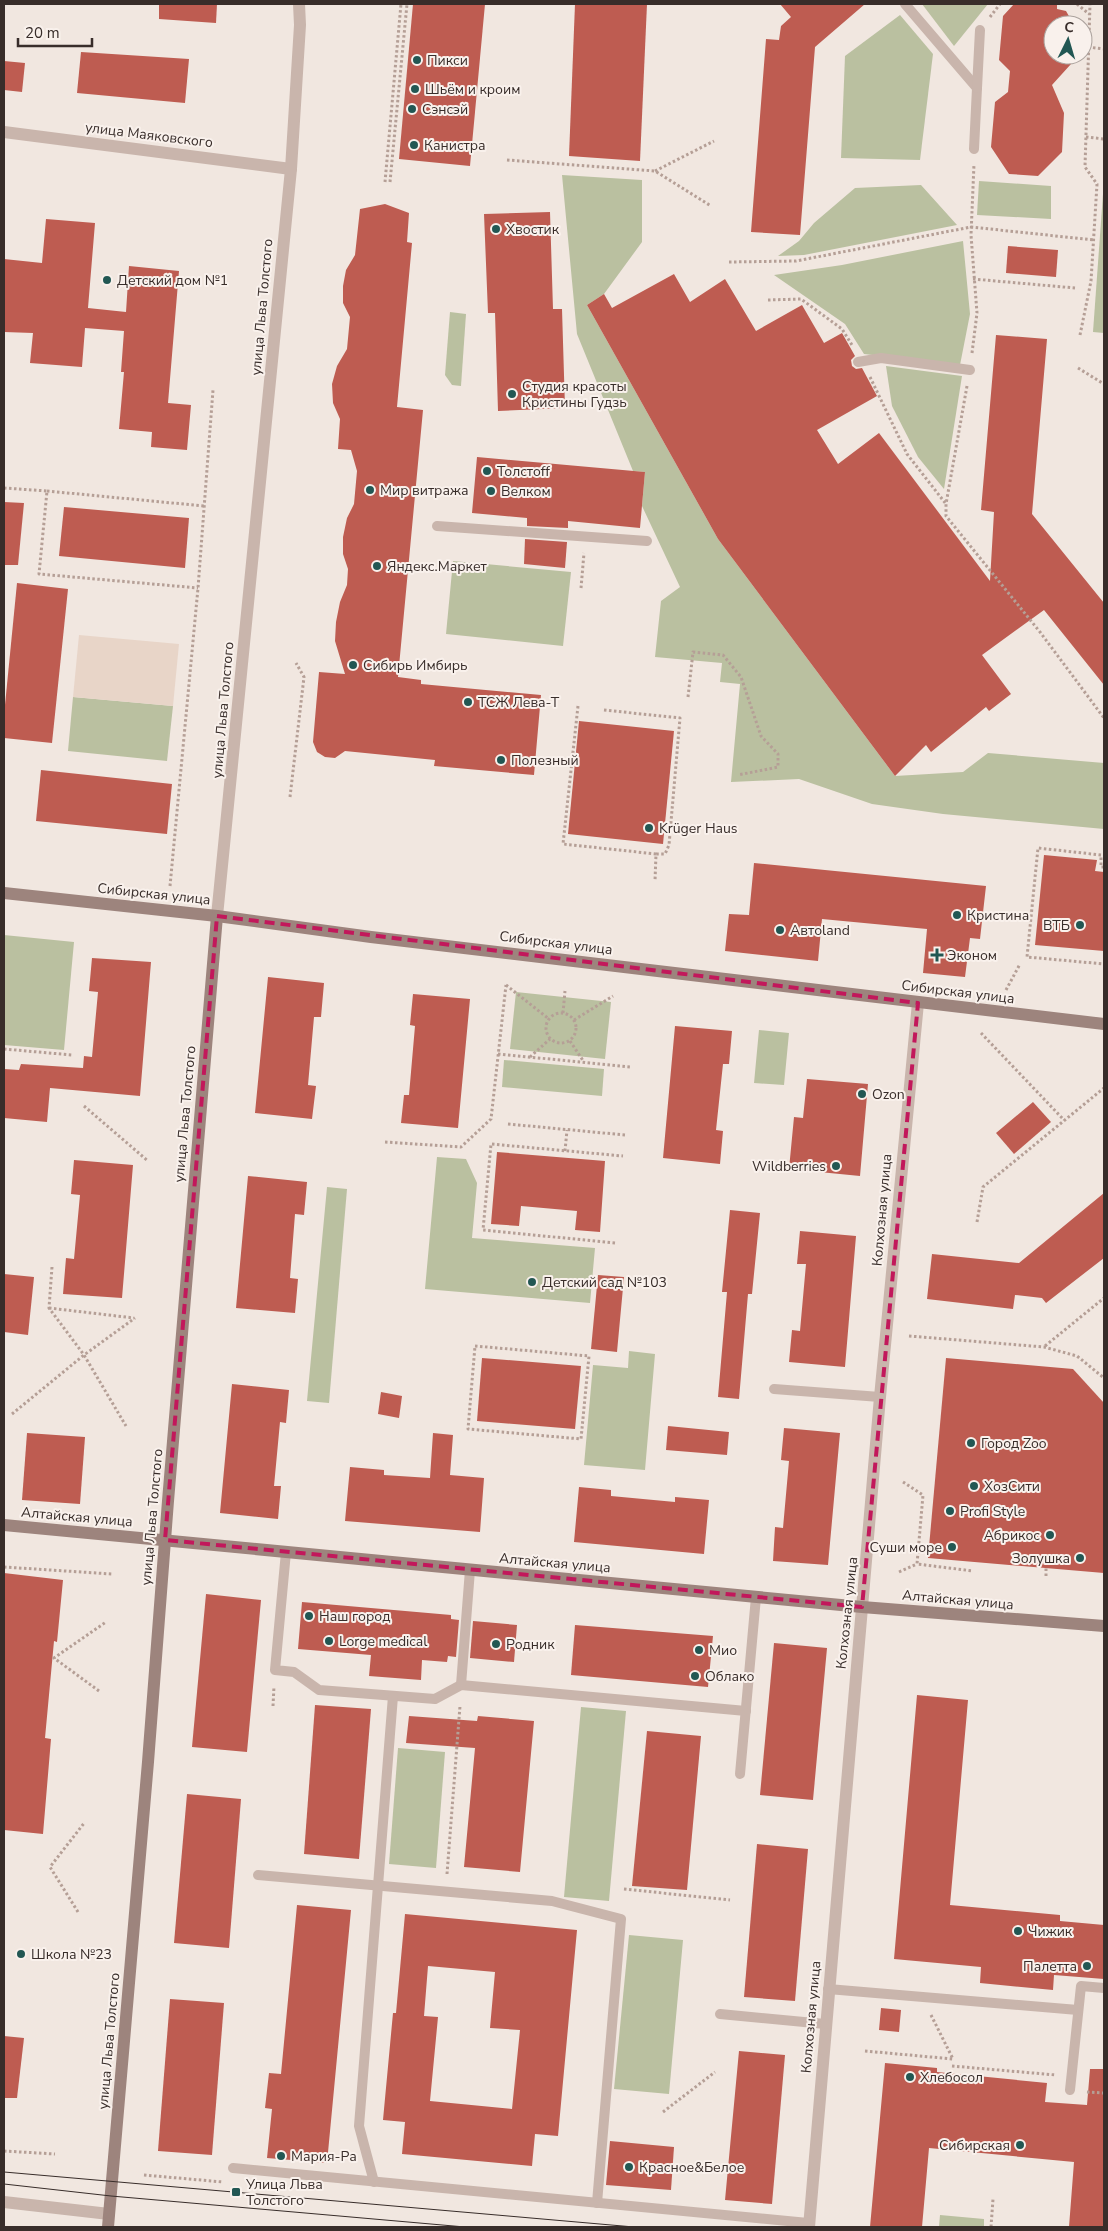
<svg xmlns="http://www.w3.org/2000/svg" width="1108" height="2231" font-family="'Nunito Sans',sans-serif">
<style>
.green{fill:#bac0a0}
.plaza{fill:#e8d5c8}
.building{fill:#be5c51;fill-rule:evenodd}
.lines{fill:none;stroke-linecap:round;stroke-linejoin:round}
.path{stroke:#b59f96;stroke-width:3;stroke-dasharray:2.5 2.5;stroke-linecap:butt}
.lane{stroke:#c9b5ac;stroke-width:10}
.street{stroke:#c9b5ac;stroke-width:12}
.secondary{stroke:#9d847d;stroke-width:12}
.tram{stroke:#382d2a;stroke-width:1}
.marked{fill:none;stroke:#c2185b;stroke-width:4;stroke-dasharray:10 6;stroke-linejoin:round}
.poi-dot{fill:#225753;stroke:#f9f1ec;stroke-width:2}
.labels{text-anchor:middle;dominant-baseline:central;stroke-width:4;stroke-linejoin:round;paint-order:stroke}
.poi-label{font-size:14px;fill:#382d2a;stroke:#f9f1ec;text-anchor:start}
.street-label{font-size:14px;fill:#382d2a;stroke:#f9f1ec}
</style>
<rect width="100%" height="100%" fill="#f1e7e0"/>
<g class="green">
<path d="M922 4H988L954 46Z"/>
<path d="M900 15 933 54 920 160 841 158 845 56Z"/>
<path d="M562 175 642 180V242L604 294 587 305 718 539 895 776 963 772 988 753 1104 763V829L943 814 872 804 799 779 731 782 740 684 720 682 722 663 655 657 661 601 680 587 642 506 645 472 633 471 577 334Z"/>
<path d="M1104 180V333L1093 332Z"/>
<path d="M979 181 1051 186V219L977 215Z"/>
<path d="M921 185 957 225 804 255 778 256 799 241 814 223 855 188Z"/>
<path d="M963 241 970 314 960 365 864 354 845 324 774 275 842 265Z"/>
<path d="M450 312 466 314 461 386 452 385 445 375Z"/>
<path d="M886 366 962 376 944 489 918 457 892 406Z"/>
<path d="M453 561 571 572 563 646 446 634Z"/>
<path d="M73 697 173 706 167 761 68 751Z"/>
<path d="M4 935 74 942 64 1050 4 1045Z"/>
<path d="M516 992 611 1002 605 1059 510 1049Z"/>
<path d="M759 1030 789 1033 784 1085 754 1083Z"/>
<path d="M504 1060 604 1069 602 1096 502 1087Z"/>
<path d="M437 1157 466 1159 477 1183 472 1238 595 1248 590 1303 425 1289Z"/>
<path d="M327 1187 347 1189 329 1403 307 1401Z"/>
<path d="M629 1351 655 1354 645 1470 584 1465 593 1365 628 1368Z"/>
<path d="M581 1707 626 1711 609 1901 564 1897Z"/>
<path d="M398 1748 445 1752 436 1868 389 1864Z"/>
<path d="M629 1935 683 1940 669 2094 614 2089Z"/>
<path d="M940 2215 984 2219V2227H939Z"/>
</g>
<path class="plaza" d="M79 635 179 644 173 706 73 697Z"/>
<g class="building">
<path d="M159 4H217L216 23 159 19Z"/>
<path d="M413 4H485L470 166 399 159Z"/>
<path d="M575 4H647L640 161 569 156Z"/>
<path d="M780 4H865L815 47 800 235 751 232 766 39 779 40 781 26 791 17Z"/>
<path d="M1014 4H1057V9L1066 11 1074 25H1053V55H1072L1071 64 1052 85 1064 113 1062 152 1038 176 1009 174 991 147 995 102 1008 92 1010 71 999 60 1003 16Z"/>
<path d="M81 52 189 59 185 103 77 93Z"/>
<path d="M4 61 25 63 22 92 4 90Z"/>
<path d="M385 204 409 213 407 242 412 243 397 407 423 410 398 677 421 680V684L541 695 534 775 434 766 435 760 345 751 335 758 325 757 317 752 313 742 319 672 345 674 335 641 336 622 340 602 347 585 348 569 343 554V537L347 518 354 504 357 471 351 450 338 449 340 419 333 403 332 384 337 366 347 349 350 317 343 303V286L346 270 355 255 360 209Z"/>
<path d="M550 212 553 309H562L565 408 498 411 495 313H488L484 214Z"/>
<path d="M46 219 95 223 88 308 126 312 129 266 179 271 168 403 191 405 187 450 151 447 152 432 119 429 124 372H121L124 331 85 328 82 367 30 363 33 333 4 332V259L42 263Z"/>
<path d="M1008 246 1058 250 1056 277 1006 273Z"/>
<path d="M674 274 690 302 725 279 756 331 802 305 824 343 842 333 855 356 851 360 852 366 856 369 862 368 877 396 817 430 838 464 879 433 990 581 994 512 981 510 996 335 1047 339 1032 514 1104 603V685L1044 610 982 655 1011 694 989 711 986 707 931 752 926 745 895 776 718 539 587 305 604 294 612 308Z"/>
<path d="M477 457 645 472 640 528 568 521V528L527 526V518L472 513Z"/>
<path d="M4 502 24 503 18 565H4Z"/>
<path d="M64 507 189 518 185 568 59 556Z"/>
<path d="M525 539 567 542 565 568 524 564Z"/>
<path d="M17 583 68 589 52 743 4 738V715Z"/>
<path d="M579 721 674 731 663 844 568 834Z"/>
<path d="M41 770 172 784 167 834 36 821Z"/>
<path d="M1044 855 1097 860 1095 871 1104 872V951L1035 945Z"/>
<path d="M754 863 986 886 980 939 970 938 965 977 923 973 927 929 822 919 818 961 725 951 729 914 749 915Z"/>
<path d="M92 958 151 962 140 1096 50 1088 47 1122 4 1118V1069L19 1070 21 1064 83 1068 84 1056 92 1057 98 992 89 991Z"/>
<path d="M268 977 324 983 321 1017H314L308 1085 316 1086 312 1119 255 1113Z"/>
<path d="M413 994 470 999 458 1128 401 1123 404 1095H409L415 1026 410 1025Z"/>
<path d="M675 1026 732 1031 729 1064H723L716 1130 723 1131 720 1164 663 1158Z"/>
<path d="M807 1079 868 1084 860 1176 789 1169 794 1117 803 1118Z"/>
<path d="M1033 1102 1051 1122 1014 1154 996 1133Z"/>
<path d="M497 1152 605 1161 600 1232 575 1230 577 1211 521 1206 519 1226 491 1224Z"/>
<path d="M74 1160 133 1165 122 1298 63 1294 66 1258 74 1259 80 1195 71 1194Z"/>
<path d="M248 1176 307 1182 304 1215 295 1214 290 1278 298 1279 295 1313 236 1308Z"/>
<path d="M1104 1193V1258L1046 1303 1042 1298 1015 1295 1013 1309 927 1299 932 1254 1019 1263Z"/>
<path d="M730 1210 760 1213 752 1294H748L739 1399 718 1397 727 1292H722Z"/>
<path d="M800 1231 856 1236 845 1367 789 1362 792 1330 800 1331 806 1264H797Z"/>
<path d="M4 1274 34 1277 28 1335 4 1332Z"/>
<path d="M598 1275 624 1277 617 1352 591 1349Z"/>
<path d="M482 1358 581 1366 575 1429 477 1421Z"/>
<path d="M946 1358 1073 1369 1104 1403V1573L928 1558Z"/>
<path d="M232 1384 289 1390 286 1423 280 1422 274 1486H281L278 1519 220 1513Z"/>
<path d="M381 1392 402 1396 399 1418 378 1414Z"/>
<path d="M668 1426 729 1432 727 1455 666 1450Z"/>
<path d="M784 1428 840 1433 828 1565 773 1561 775 1527 783 1528 789 1461 781 1460Z"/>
<path d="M27 1433 85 1437 80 1504 22 1500Z"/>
<path d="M433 1433 453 1435 450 1475 484 1478 480 1532 345 1521 350 1467 384 1470V1475L430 1478Z"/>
<path d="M579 1487 611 1490V1496L675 1502V1497L709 1500 704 1554 574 1542Z"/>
<path d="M4 1573 63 1580 57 1642 54 1641 45 1738 51 1739 43 1834 4 1830Z"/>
<path d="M206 1594 261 1600 247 1752 192 1747Z"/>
<path d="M302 1602 451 1615V1619L459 1620 456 1657 448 1656 447 1662 422 1660 421 1680 369 1676 371 1655 298 1649Z"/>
<path d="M473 1621 517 1625 514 1662 470 1658Z"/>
<path d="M575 1625 713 1636 708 1687 571 1675Z"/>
<path d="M774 1643 827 1648 813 1800 760 1795Z"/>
<path d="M917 1695 968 1700 950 1905 1060 1915V1921L1104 1925V1979L1054 1975 1053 1990 980 1983 981 1967 894 1959Z"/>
<path d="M315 1705 371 1709 359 1859 304 1854Z"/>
<path d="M409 1716 477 1721 478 1716 534 1721 520 1872 464 1867 475 1748 406 1743Z"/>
<path d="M647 1731 701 1736 687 1890 632 1886Z"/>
<path d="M187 1794 241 1799 229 1948 174 1943Z"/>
<path d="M757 1844 808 1849 795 2001 744 1997Z"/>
<path d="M297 1905 351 1910 327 2163 267 2158 272 2109 265 2108 269 2073 281 2074Z"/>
<path d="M405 1914 577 1930 558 2136 535 2134 532 2166 402 2154 405 2122 383 2120 393 2013H396ZM428 1966 495 1972 490 2028 520 2030 512 2109 430 2101 438 2017 424 2016Z"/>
<path d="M170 1999 224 2003 212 2155 158 2151Z"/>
<path d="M881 2008 901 2010 899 2032 879 2030Z"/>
<path d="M4 2036 24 2038 17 2098H4Z"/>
<path d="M739 2051 785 2055 772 2204 725 2200Z"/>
<path d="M885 2063 937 2068V2072L1047 2083 1045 2102 1087 2105 1090 2069H1104V2227H1069L1074 2162 929 2148 922 2227H870Z"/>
<path d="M610 2141 674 2147 671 2190 606 2185Z"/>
</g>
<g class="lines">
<g class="path">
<path d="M1077 4 1089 14"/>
<path d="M990 17 1000 4"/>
<path d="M1088 47 1104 49"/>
<path d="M1086 137 1104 139"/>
<path d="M507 160 655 171 711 206"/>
<path d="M655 171 714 141"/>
<path d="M385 182 401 4"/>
<path d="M390 182 407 4"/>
<path d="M729 262 796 261 971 227 1094 240"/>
<path d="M973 279 1075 288"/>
<path d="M768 300 801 299 842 329 852 345"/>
<path d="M1080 335 1091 281 1097 184 1085 167 1090 4"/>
<path d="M972 353 977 313 971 235 974 164"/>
<path d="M1078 368 1104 384"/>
<path d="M870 377 907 454 946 504"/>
<path d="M967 386 946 504V516L1040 632 1104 718"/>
<path d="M4 488 47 491 39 574 198 588"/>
<path d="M47 491 204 506"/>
<path d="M581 588 584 553"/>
<path d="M688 697 693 652 723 655 741 677 761 736 778 754V767L738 775"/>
<path d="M578 706 563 844 656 854 655 881"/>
<path d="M604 710 680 718 669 845 665 854H656"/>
<path d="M290 797 304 677 296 663"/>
<path d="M1104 867H1101V855L1038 848 1027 957 1104 964"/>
<path d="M170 886 198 588 213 390"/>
<path d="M506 985 549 1019"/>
<path d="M1006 990 1020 964"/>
<circle cx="561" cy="1028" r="15"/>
<path d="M563 1013 565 991"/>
<path d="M574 1020 613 996"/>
<path d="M981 1033 1064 1120"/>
<path d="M570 1041 584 1062"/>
<path d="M4 1049 72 1055"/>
<path d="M498 1054 631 1067"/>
<path d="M530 1057 550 1039"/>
<path d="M84 1106 148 1161"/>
<path d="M508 1124 625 1135"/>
<path d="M385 1142 461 1147 491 1119 506 985"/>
<path d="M565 1151 567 1130"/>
<path d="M977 1222 983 1187 1104 1088"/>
<path d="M615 1243 483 1230 491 1144 623 1156"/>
<path d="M52 1267 49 1308 84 1355 126 1426"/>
<path d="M49 1308 134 1318"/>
<path d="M909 1336 1044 1347 1077 1356 1104 1378"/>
<path d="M475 1346 589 1356 581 1439 468 1429Z"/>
<path d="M1045 1346 1104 1298"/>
<path d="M12 1414 84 1355 135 1318"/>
<path d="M903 1482 923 1495 917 1564 973 1571"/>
<path d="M918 1546 929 1547"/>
<path d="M4 1567 112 1574"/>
<path d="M899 1572 917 1564"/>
<path d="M1046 1576V1568"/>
<path d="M99 1691 54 1658 106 1622"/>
<path d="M273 1706 274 1686"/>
<path d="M447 1874 460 1706"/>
<path d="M624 1889 730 1900"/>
<path d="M78 1912 50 1867 85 1822"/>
<path d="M931 2015 953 2059"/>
<path d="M865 2051 953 2059"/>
<path d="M952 2066 1056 2075"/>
<path d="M1087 2092 1104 2093"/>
<path d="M663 2112 715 2072"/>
<path d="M4 2151 55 2154"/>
<path d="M144 2175 223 2182"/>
<path d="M849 2227V2226"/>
<path d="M991 2227 993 2199"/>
</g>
<g class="lane">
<path d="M905 4 977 88 974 149"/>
<path d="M977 88 980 30"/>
<path d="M858 362 881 358 970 370"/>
<path d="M437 526 647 541"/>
<path d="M774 1389 880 1397"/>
<path d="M286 1552 275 1670 294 1672 319 1690 435 1699 461 1685 746 1711"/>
<path d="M461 1685 470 1570"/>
<path d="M740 1774 756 1597"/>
<path d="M258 1875 552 1901 621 1919 597 2203"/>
<path d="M828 1989 1078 2010"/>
<path d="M720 2014 825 2024"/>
<path d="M1070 2090 1081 1986 1104 1988"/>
<path d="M233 2168 808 2223"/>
<path d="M374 2182 359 2126 393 1696"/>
</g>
<g class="street">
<path d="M4 132 291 169"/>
<path d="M217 916 291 169 300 25 299 4"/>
<path d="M4 2202 109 2214"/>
<path d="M809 2227 880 1397 918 1003"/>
</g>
<g class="secondary">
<path d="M4 893 217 916 371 937 1104 1024"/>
<path d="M4 1525 862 1607 1104 1626"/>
<path d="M108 2227 148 1762 168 1501 217 916"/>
</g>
<g class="tram">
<path d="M4 2172 634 2227"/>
<path d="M4 2184 111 2196 465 2227"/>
</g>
</g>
<path class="marked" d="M217 916 918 1003 862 1607 165 1540Z"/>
<g class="poi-dot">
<circle cx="417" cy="60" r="5"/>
<circle cx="415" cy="89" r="5"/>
<circle cx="412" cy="109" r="5"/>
<circle cx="414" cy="145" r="5"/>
<circle cx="496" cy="229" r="5"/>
<circle cx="107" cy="280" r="5"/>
<circle cx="512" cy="394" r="5"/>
<circle cx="487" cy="471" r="5"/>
<circle cx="370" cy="490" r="5"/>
<circle cx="491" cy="491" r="5"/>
<circle cx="377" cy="566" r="5"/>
<circle cx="353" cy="665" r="5"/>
<circle cx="468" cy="702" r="5"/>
<circle cx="501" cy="760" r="5"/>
<circle cx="649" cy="828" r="5"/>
<circle cx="957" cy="915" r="5"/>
<circle cx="1080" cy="925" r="5"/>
<circle cx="780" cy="930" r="5"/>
<path d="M934.5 947.5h5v5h5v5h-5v5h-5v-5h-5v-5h5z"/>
<circle cx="862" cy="1094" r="5"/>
<circle cx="836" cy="1166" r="5"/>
<circle cx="532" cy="1282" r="5"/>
<circle cx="971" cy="1443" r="5"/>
<circle cx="974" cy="1486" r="5"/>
<circle cx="950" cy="1511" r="5"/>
<circle cx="1050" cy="1535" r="5"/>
<circle cx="952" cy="1547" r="5"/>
<circle cx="1080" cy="1558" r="5"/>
<circle cx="309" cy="1616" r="5"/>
<circle cx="329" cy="1641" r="5"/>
<circle cx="496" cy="1644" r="5"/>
<circle cx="699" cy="1650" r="5"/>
<circle cx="695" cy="1676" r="5"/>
<circle cx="1018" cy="1931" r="5"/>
<circle cx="21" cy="1954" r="5"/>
<circle cx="1087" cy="1966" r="5"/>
<circle cx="910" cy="2077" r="5"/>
<circle cx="1020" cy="2145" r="5"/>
<circle cx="281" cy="2156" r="5"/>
<circle cx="629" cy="2167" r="5"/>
<rect x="231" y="2187" width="10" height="10" rx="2.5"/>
</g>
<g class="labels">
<g class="poi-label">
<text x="427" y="60">Пикси</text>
<text x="425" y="89">Шьём и кроим</text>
<text x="422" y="109">Сэнсэй</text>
<text x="424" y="145">Канистра</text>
<text x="506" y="229">Хвостик</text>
<text x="117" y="280">Детский дом №1</text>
<text x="522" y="386">Студия красоты<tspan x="522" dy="16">Кристины Гудзь</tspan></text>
<text x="497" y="471">Толстoff</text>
<text x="380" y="490">Мир витража</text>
<text x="501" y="491">Велком</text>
<text x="387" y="566">Яндекс.Маркет</text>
<text x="363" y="665">Сибирь Имбирь</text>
<text x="478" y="702">ТСЖ Лева-Т</text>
<text x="511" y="760">Полезный</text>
<text x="659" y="828">Krüger Haus</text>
<text x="967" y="915">Кристина</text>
<text x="1070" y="925" text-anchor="end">ВТБ</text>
<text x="790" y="930">Автоland</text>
<text x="947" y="955">Эконом</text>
<text x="872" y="1094">Ozon</text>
<text x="826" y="1166" text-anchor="end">Wildberries</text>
<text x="542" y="1282">Детский сад №103</text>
<text x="981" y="1443">Город Zoo</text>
<text x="984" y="1486">ХозСити</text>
<text x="960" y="1511">Profi Style</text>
<text x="1040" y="1535" text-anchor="end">Абрикос</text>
<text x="942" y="1547" text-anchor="end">Суши море</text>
<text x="1070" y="1558" text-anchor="end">Золушка</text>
<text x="319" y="1616">Наш город</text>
<text x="339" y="1641">Lorge medical</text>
<text x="506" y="1644">Родник</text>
<text x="709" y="1650">Мио</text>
<text x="705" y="1676">Облако</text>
<text x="1028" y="1931">Чижик</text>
<text x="31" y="1954">Школа №23</text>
<text x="1077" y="1966" text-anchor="end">Палетта</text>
<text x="920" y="2077">Хлебосол</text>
<text x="1010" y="2145" text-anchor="end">Сибирская</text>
<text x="291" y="2156">Мария-Ра</text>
<text x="639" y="2167">Красное&amp;Белое</text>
<text x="246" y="2184">Улица Льва<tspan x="246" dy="16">Толстого</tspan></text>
</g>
<g class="street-label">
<text transform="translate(149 135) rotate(7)">улица Маяковского</text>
<text transform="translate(262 307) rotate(-85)">улица Льва Толстого</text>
<text transform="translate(223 710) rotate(-85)">улица Льва Толстого</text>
<text transform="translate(154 894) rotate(6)">Сибирская улица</text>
<text transform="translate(556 943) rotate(7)">Сибирская улица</text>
<text transform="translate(958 992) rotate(7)">Сибирская улица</text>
<text transform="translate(185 1114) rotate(-85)">улица Льва Толстого</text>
<text transform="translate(882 1210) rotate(-85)">Колхозная улица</text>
<text transform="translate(77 1517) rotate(5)">Алтайская улица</text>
<text transform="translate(152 1517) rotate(-85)">улица Льва Толстого</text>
<text transform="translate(555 1563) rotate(5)">Алтайская улица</text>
<text transform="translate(958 1600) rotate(5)">Алтайская улица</text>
<text transform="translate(847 1613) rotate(-84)">Колхозная улица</text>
<text transform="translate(811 2017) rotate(-85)">Колхозная улица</text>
<text transform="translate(109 2041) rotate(-85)">улица Льва Толстого</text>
</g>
</g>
<rect width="1108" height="2231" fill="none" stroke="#382d2a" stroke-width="10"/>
<g transform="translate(1068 40) rotate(5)"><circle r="24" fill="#f9f1ec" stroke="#aca39e"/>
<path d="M0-4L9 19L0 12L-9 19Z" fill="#225753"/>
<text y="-8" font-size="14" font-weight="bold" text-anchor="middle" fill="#382d2a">С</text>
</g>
<path d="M18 38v8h74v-8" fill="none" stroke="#382d2a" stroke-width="2.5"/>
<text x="25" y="38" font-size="15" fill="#382d2a" stroke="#f9f1ec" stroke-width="4" paint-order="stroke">20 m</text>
</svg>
